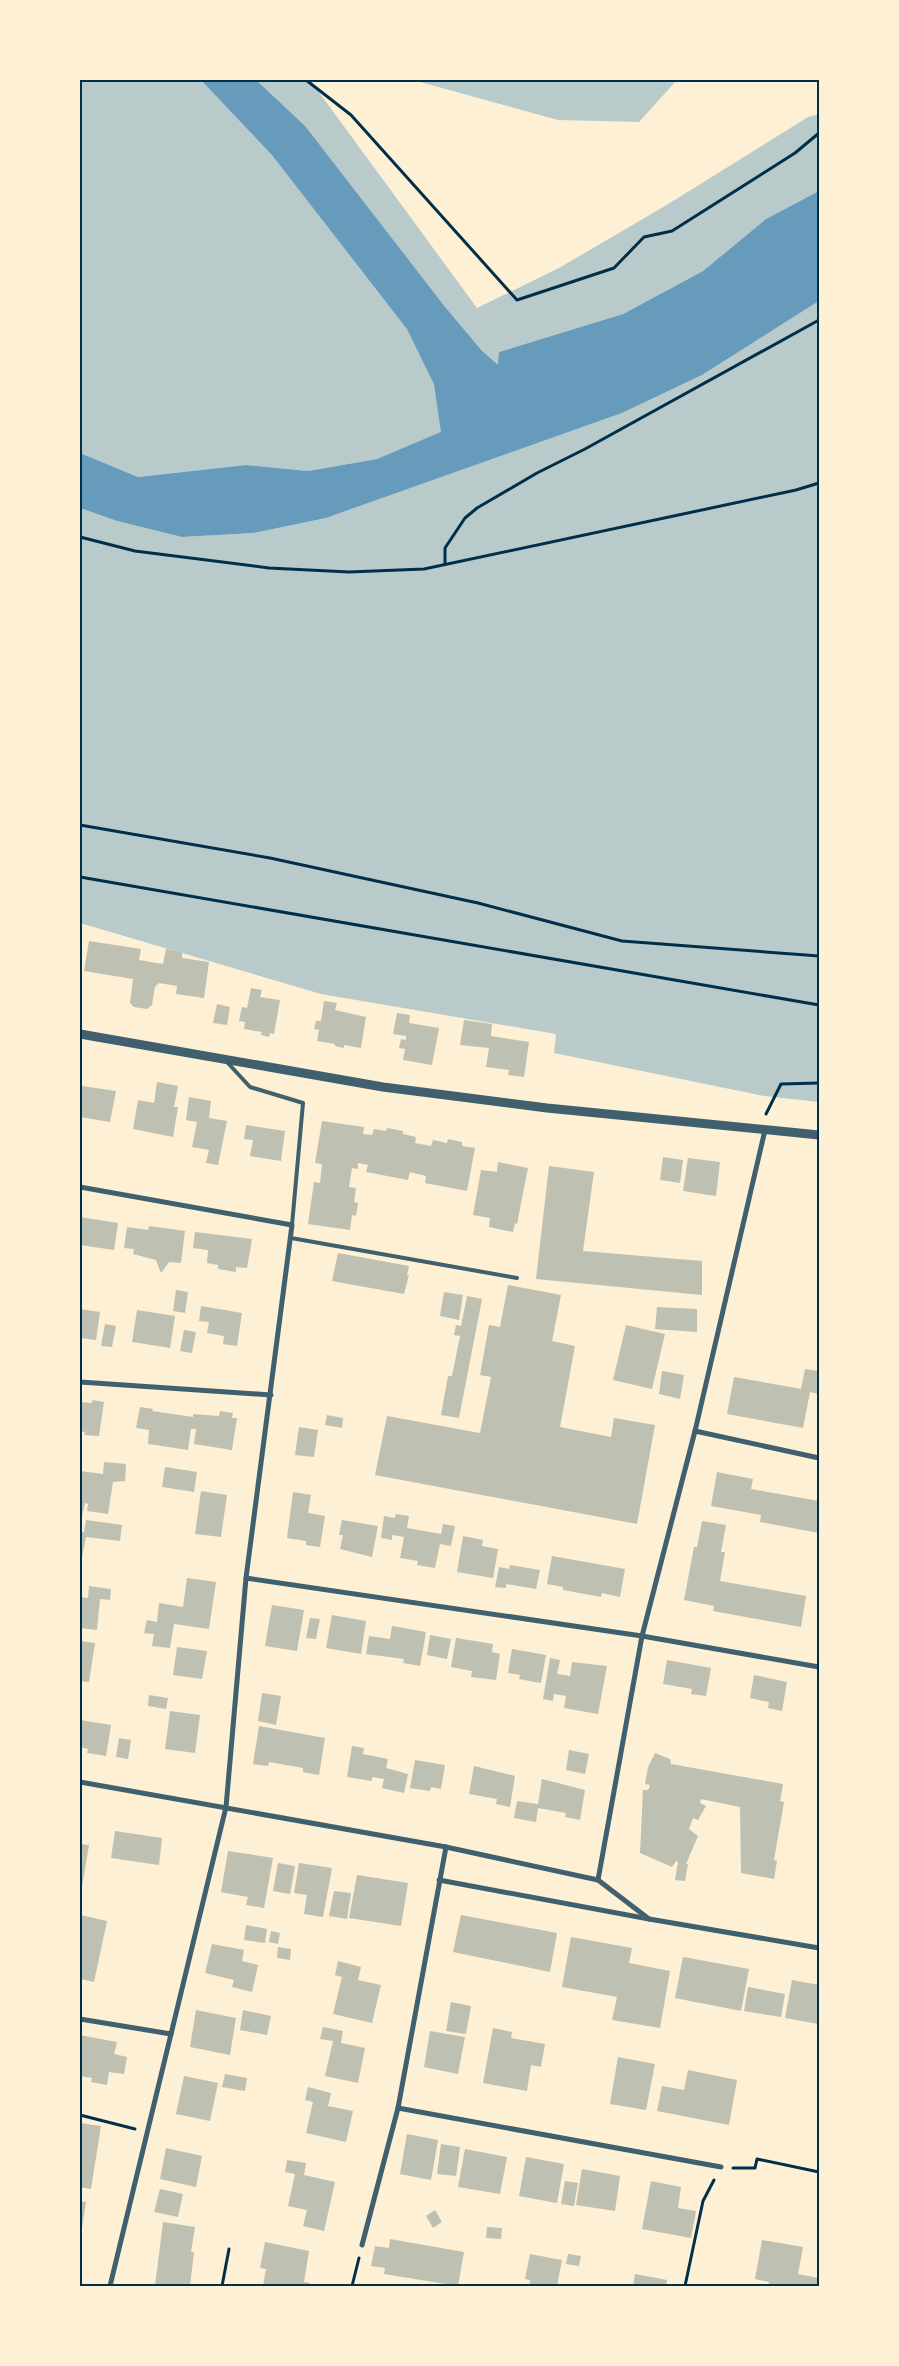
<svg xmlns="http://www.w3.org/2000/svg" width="899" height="2366" font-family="'Source Sans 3',sans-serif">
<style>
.green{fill:#b9caca}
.water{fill:#669bbc}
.building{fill:#bec0b2}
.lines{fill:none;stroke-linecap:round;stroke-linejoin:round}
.path{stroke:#003049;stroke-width:3}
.service{stroke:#3f606c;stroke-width:4}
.minor{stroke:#3f606c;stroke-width:5}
.tertiary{stroke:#3f606c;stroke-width:9}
.neatline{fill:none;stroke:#003049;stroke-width:2}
</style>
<rect width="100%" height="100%" fill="#fdf0d5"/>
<g class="green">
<path d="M80 80H310L477 308 559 268 665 206 808 117 819 114V191L766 219 703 271 623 314 499 352V366L441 433 377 459 308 471 246 465 138 477 80 453Z"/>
<path d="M413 80H677L639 122 558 120Z"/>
<path d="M819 301V1102L764 1096 554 1053 556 1034 321 994 80 923V508L117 521 182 537 254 533 326 518 622 413 702 375Z"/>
</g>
<path class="water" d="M201 80H256L305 126 445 307 482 351 498 365 499 352 623 314 703 271 766 219 819 191V301L702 375 622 413 326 518 254 533 182 537 117 521 80 508V453L138 477 246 465 308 471 377 459 441 432 434 384 407 329 272 155Z"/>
<g class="building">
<path d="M89 941 141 949 139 960 163 964 166 949 182 952V958L209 962 204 998 176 994 177 986 159 983 155 987 152 1005 147 1009 134 1007 130 1003 133 979 84 971Z"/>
<path d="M251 988 262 990 260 997 280 1000 274 1034 270 1033 269 1037 261 1035 262 1032 244 1029 245 1022 239 1021 242 1007 247 1008Z"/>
<path d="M324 1001 337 1003 335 1010 366 1017 361 1048 344 1045V1048L335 1046V1044L317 1041 319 1030 314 1029 316 1021H321Z"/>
<path d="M217 1004 230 1007 227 1025 213 1023Z"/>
<path d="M397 1013 410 1015 409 1023 439 1028 432 1065 403 1060 405 1049 399 1048 401 1039 406 1040V1036L393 1034Z"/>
<path d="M464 1020 492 1024 491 1036 529 1042 524 1077 508 1075 509 1070 486 1067 489 1048 460 1045Z"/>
<path d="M157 1082 178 1086 174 1107H178L173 1137 133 1129 138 1100 154 1103Z"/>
<path d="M82 1086 116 1091 110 1122 80 1117Z"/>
<path d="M189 1097 211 1101 209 1118 227 1121 218 1165 206 1163 209 1150 192 1147 197 1122 186 1120Z"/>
<path d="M322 1121 364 1127 363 1134 372 1135 374 1129 386 1131 387 1128 403 1131V1134L416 1137 415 1143 431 1146 433 1140 447 1143 448 1139 462 1142V1146L475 1148 467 1191 425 1183 426 1176 410 1172 408 1180 366 1172 368 1165 358 1163V1169L352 1168 349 1187 356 1188 354 1202 358 1203 356 1216 352 1215 350 1230 308 1224 314 1182 320 1183 322 1164 315 1163Z"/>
<path d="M246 1125 285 1131 281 1161 250 1156 253 1140 244 1139Z"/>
<path d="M663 1157 683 1160 680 1183 660 1180Z"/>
<path d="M688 1158 720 1162 716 1196 683 1191Z"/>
<path d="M498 1162 528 1168 517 1224 515 1223 513 1232 489 1227 490 1218 473 1215 481 1170 497 1172Z"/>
<path d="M549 1166 594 1172 583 1251 702 1261V1295L536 1279Z"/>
<path d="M80 1217 118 1223 114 1250 80 1245Z"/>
<path d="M149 1226 185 1231 181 1263 169 1262 161 1273 156 1260 133 1254 134 1249 124 1248 127 1227 148 1230Z"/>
<path d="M195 1232 252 1239 247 1268 236 1267V1272L218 1269V1265L207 1263 208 1250 193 1248Z"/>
<path d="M338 1253 409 1266 407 1275H409L404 1294 332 1281Z"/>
<path d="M508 1285 561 1295 552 1341 575 1346 560 1427 611 1437 614 1418 655 1425 637 1524 375 1475 387 1416 480 1433 491 1377 480 1375 489 1325 500 1327Z"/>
<path d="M176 1290 188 1292 185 1313 173 1311Z"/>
<path d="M444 1292 463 1295 459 1320 440 1316Z"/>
<path d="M467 1296 482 1299 459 1418 441 1415 448 1376H452L460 1336 454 1335 456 1325 461 1326Z"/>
<path d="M201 1306 242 1313 237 1346 223 1344 224 1336 207 1333 209 1322 199 1321Z"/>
<path d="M657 1307 697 1309V1332L655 1329Z"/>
<path d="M80 1309 100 1312 96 1340 80 1338Z"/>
<path d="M137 1310 175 1316 170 1348 132 1342Z"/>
<path d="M105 1324 116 1326 112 1347 101 1346Z"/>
<path d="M626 1325 665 1334 652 1389 613 1380Z"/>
<path d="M184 1330 196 1332 192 1353 180 1351Z"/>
<path d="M805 1369 819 1371V1394L810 1392 803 1428 727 1414 734 1377 801 1389Z"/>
<path d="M662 1371 684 1375 680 1399 659 1394Z"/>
<path d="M92 1400 104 1402 99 1436 84 1435 85 1432 80 1431V1402L92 1403Z"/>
<path d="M140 1407 153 1409 152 1411 193 1417V1414L219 1416 220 1411 233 1413 232 1418H237L232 1450 194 1444 196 1429H191L188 1450 148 1444 149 1430 136 1428Z"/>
<path d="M327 1415 343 1418 342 1428 325 1425Z"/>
<path d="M299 1427 318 1430 314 1457 295 1455Z"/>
<path d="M104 1462 126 1464 125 1481 113 1482 108 1514 87 1511 88 1504 85 1503 82 1516H80V1471L103 1474Z"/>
<path d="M165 1467 197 1472 194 1492 162 1487Z"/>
<path d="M717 1472 753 1479 751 1489 819 1501V1533L760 1522 761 1515 711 1506Z"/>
<path d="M201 1491 227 1495 221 1537 195 1534Z"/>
<path d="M293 1492 311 1495 308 1513 325 1516 320 1547 306 1545V1541L287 1538Z"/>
<path d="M396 1514 409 1516 407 1528 441 1534 443 1524 455 1526 451 1546 440 1544 435 1568 417 1565 418 1561 400 1558 404 1537 392 1535V1540L381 1538 384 1516 395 1518Z"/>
<path d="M86 1520 122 1525 120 1541 86 1537 80 1568V1532H84Z"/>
<path d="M342 1520 378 1526 372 1557 340 1549 343 1535H339Z"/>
<path d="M702 1521 726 1525 721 1552H725L720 1581 806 1596 801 1627 713 1611 714 1606 684 1600 694 1547H697Z"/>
<path d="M463 1536 483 1540 482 1546 498 1549 493 1578 457 1572Z"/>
<path d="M552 1556 625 1569 620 1597 602 1593 601 1597 563 1590V1587L547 1584Z"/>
<path d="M510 1565 540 1570 536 1589 506 1584V1588L495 1587 499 1567 509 1569Z"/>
<path d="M187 1578 216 1582 209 1629 174 1624 170 1648 152 1646 154 1634 144 1633 147 1620 157 1622 159 1603 183 1607Z"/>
<path d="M89 1586 111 1589 110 1600 100 1599 97 1630 80 1628V1597L88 1598Z"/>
<path d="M272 1605 304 1610 297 1651 265 1646Z"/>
<path d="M332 1615 366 1621 361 1654 326 1648Z"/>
<path d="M310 1618 320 1619 316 1639 306 1638Z"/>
<path d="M392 1626 426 1632 420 1666 403 1663 404 1659 366 1654 369 1636 390 1639Z"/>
<path d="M430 1635 451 1639 447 1659 427 1655Z"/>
<path d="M456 1638 493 1644 492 1652 500 1654 496 1680 471 1677 472 1671 451 1667Z"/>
<path d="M80 1641 95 1643 89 1682 80 1681Z"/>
<path d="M177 1647 207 1651 202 1679 173 1675Z"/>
<path d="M512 1649 546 1655 541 1683 519 1679 520 1675 508 1673Z"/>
<path d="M550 1658 560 1660 557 1674 570 1676 572 1662 607 1666 598 1714 564 1708 566 1696 554 1694 553 1701 543 1699Z"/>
<path d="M667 1660 711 1668 706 1696 691 1694 692 1689 663 1684Z"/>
<path d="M754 1675 787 1682 782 1711 768 1708 769 1702 750 1698Z"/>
<path d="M262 1693 281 1696 276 1725 258 1721Z"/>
<path d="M149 1695 168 1698 166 1709 148 1706Z"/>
<path d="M170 1711 200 1715 195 1753 165 1749Z"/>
<path d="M80 1720 111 1725 106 1756 87 1753 88 1749 80 1747Z"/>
<path d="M259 1726 325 1738 319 1775 303 1772V1768L269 1762 268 1766 253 1764Z"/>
<path d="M119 1738 131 1740 128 1759 116 1757Z"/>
<path d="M352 1746 364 1748 363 1754 388 1759 386 1768 408 1774 404 1793 382 1788 384 1779 372 1777V1781L347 1777Z"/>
<path d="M569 1750 589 1754 585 1774 566 1770Z"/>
<path d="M655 1753 670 1759 671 1764 783 1784 780 1801 784 1802 774 1860 777 1861 774 1879 741 1873 740 1807 701 1799 700 1803 706 1806 698 1820 693 1818 689 1829 698 1836 686 1864H688L685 1881 675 1880 678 1862 676 1861 672 1867 640 1853 643 1790H648L650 1785 645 1784 648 1767Z"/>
<path d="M415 1760 445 1765 441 1789 431 1787 430 1791 410 1788Z"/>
<path d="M474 1766 515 1776 510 1807 496 1804 497 1799 469 1794Z"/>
<path d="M542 1779 585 1790 580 1820 565 1817 566 1813 538 1808 536 1822 514 1818 517 1801 538 1804Z"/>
<path d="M115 1831 162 1838 159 1865 111 1858Z"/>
<path d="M80 1844 89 1845 81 1893H80Z"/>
<path d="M228 1851 273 1858 264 1908 246 1905 248 1897 221 1892Z"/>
<path d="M278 1863 295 1866 290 1894 273 1891Z"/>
<path d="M299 1863 332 1868 323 1917 304 1914 307 1895 294 1893Z"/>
<path d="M357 1875 408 1883 401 1926 349 1918Z"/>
<path d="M334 1891 351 1893 347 1919 329 1916Z"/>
<path d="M81 1915 107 1921 94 1982 80 1979Z"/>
<path d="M461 1915 557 1933 550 1972 453 1952Z"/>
<path d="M246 1925 267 1929 265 1943 244 1940Z"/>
<path d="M271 1931 280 1933 278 1944 269 1942Z"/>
<path d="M571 1937 632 1948 629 1963 670 1971 660 2028 612 2020 617 1997 562 1987Z"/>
<path d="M212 1944 244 1950 242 1961 258 1965 252 1992 232 1987 234 1980 205 1973Z"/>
<path d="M278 1947 291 1949 290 1960 277 1958Z"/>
<path d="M683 1957 749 1969 741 2011 675 1998Z"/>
<path d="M338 1961 361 1967 358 1980 381 1985 372 2023 333 2014 342 1977 335 1975Z"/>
<path d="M792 1980 819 1985V2024L785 2018Z"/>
<path d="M748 1987 785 1994 781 2017 744 2011Z"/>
<path d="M451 2002 471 2006 466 2034 446 2031Z"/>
<path d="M196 2010 236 2018 230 2055 190 2047Z"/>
<path d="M243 2010 271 2016 267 2035 240 2030Z"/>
<path d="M323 2027 343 2031 341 2043 365 2048 358 2083 325 2076 333 2041 320 2039Z"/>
<path d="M493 2028 512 2032 511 2038 545 2044 541 2067 531 2065 527 2091 483 2083Z"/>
<path d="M430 2031 465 2037 458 2074 424 2067Z"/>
<path d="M80 2035 117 2042 114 2054 127 2057 124 2074 109 2072 107 2085 91 2082 92 2078 80 2076Z"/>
<path d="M618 2057 655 2064 646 2110 610 2104Z"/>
<path d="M688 2070 737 2080 729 2125 657 2111 662 2086 684 2090Z"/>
<path d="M225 2074 247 2078 245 2091 222 2087Z"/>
<path d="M184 2076 218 2083 210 2121 176 2114Z"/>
<path d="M308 2087 331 2093 328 2106 353 2111 346 2142 306 2133 313 2102 305 2100Z"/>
<path d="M80 2123 101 2126 91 2189 80 2187Z"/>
<path d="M407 2134 438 2140 431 2180 400 2174Z"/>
<path d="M441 2144 460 2147 456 2176 437 2174Z"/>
<path d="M166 2148 202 2156 196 2187 160 2179Z"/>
<path d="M465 2149 507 2157 500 2194 458 2187Z"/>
<path d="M526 2157 564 2164 557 2203 519 2196Z"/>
<path d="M287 2160 306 2163 304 2175 335 2182 324 2231 303 2226 307 2210 288 2206 295 2174 285 2172Z"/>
<path d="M582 2169 620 2176 615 2211 576 2205Z"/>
<path d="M565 2181 578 2183 574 2206 561 2204Z"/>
<path d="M651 2181 681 2187 678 2208 696 2211 691 2238 642 2229Z"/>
<path d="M160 2189 183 2194 178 2217 154 2212Z"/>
<path d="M80 2201 86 2202 81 2235 80 2234Z"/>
<path d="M435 2210 442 2222 433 2228 426 2216Z"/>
<path d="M163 2222 195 2227 191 2252H194L190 2286H155Z"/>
<path d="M487 2227 502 2228 501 2239 486 2238Z"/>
<path d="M390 2239 464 2252 458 2286 384 2274 385 2268 371 2266 375 2246 389 2248Z"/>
<path d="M762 2240 803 2247 798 2274 819 2278V2286H768L769 2282 755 2279Z"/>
<path d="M265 2242 309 2251 304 2282 310 2283 309 2286H263L266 2269 260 2268Z"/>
<path d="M530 2254 562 2260 557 2286H529L530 2280 525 2279Z"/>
<path d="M568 2254 581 2256 579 2266 566 2264Z"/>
<path d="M635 2274 667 2280 666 2286H633Z"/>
</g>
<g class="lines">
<g class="path">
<path d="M306 80 351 115 517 300 614 268 644 237 672 231 795 153 819 133"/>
<path d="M80 537 135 551 269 568 349 572 424 569 796 490 819 483"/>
<path d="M445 564V548L465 518 477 508 537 473 585 449 819 320"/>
<path d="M80 825 270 858 478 903 622 941 819 956"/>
<path d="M80 877 819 1005"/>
<path d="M766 1114 781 1084 819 1083"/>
<path d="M80 2115 135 2129"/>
<path d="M733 2168H755L757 2159 819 2172"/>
<path d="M222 2286 229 2249"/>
<path d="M352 2286 359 2258"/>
<path d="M685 2286 703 2201 714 2180"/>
</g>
<g class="service">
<path d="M227 1062 250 1087 303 1103 292 1225"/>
<path d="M291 1238 517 1278"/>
</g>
<g class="minor">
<path d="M80 1187 292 1225 246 1578 226 1807 110 2286"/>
<path d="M80 1382 271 1395"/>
<path d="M695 1431 819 1458"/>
<path d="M246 1578 642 1636 819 1667"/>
<path d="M80 1782 446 1847 598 1880 649 1919"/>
<path d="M439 1880 649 1919 819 1948"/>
<path d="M598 1880 642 1636 695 1431 765 1130"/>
<path d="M80 2019 171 2034"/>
<path d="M398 2108 721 2167"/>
<path d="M362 2245 398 2108 446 1847"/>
</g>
<path class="tertiary" d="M80 1034 383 1087 547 1108 819 1135"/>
</g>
<rect width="899" height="2366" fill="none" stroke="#fdf0d5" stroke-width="162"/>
<rect x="81" y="81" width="737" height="2204" class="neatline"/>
</svg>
